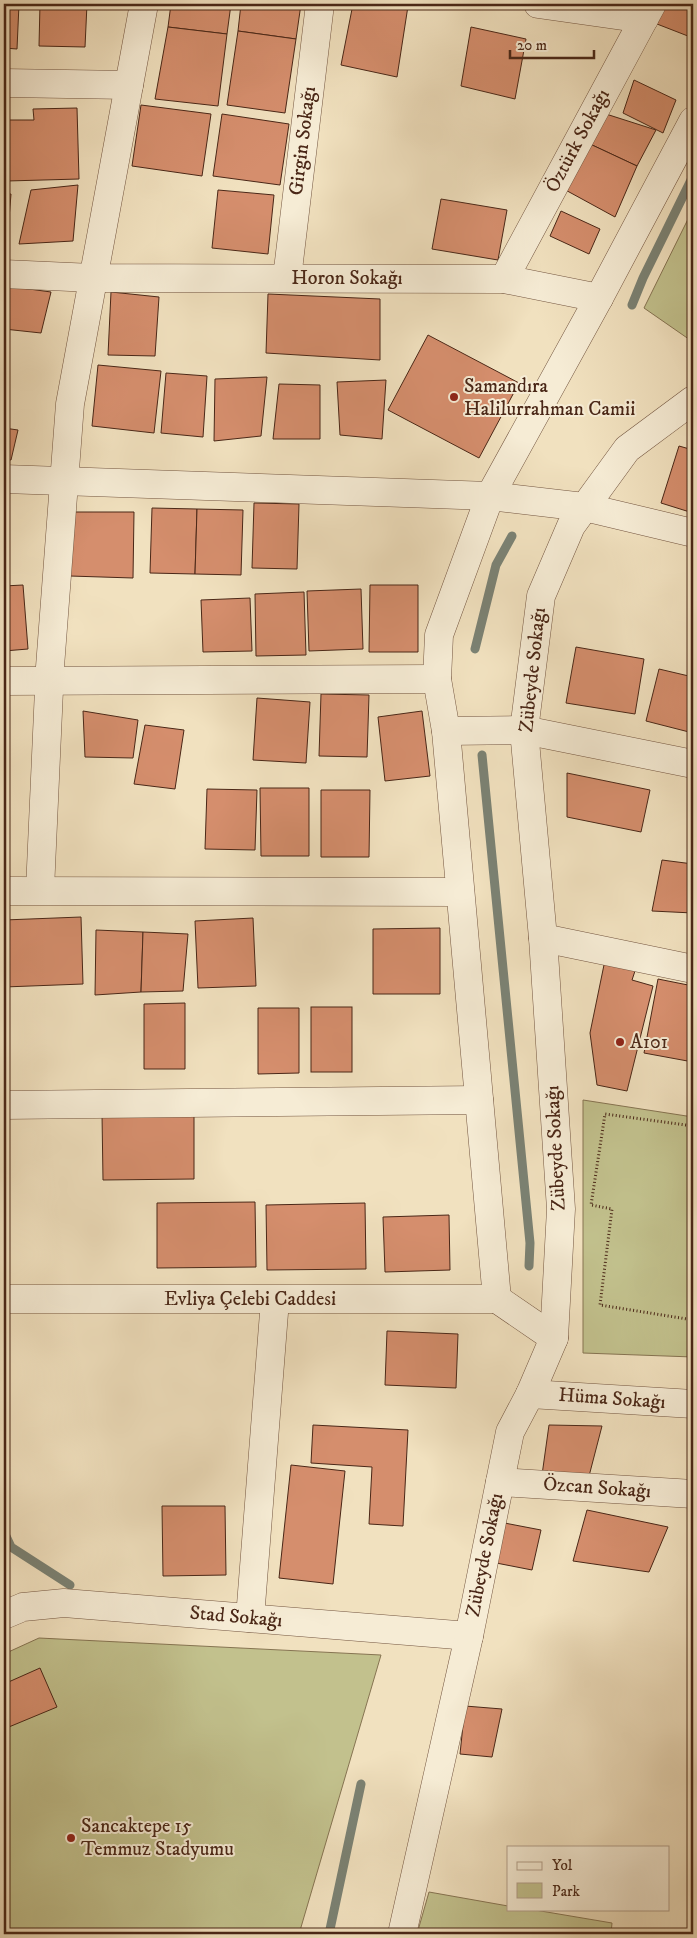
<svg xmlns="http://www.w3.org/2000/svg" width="697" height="1938" font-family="'IM FELL DW Pica',serif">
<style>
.green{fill:#c2c18d;stroke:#867452}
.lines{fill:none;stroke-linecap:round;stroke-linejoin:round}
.stream{stroke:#7b8274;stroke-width:9}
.building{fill:#d58e6d;stroke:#4a2717}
.minor-casing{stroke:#745641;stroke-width:29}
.path{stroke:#4a2717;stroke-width:3;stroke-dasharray:1 2.5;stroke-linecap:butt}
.minor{stroke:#f6ecd5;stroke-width:28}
.poi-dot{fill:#8f2418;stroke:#f6ecd5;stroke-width:2}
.labels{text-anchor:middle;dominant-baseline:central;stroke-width:4;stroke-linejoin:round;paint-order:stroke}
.street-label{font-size:20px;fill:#4a2717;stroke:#f6ecd5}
.poi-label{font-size:20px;fill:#4a2717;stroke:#f6ecd5;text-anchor:start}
</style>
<rect width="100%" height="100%" fill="#f1e1bf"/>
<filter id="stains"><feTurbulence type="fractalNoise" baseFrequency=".004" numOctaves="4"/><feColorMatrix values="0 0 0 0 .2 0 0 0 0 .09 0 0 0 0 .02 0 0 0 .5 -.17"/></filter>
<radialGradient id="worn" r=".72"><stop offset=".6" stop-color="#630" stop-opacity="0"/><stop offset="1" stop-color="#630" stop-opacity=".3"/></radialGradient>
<g class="green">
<path d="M693 209V342L644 308Z"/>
<path d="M583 1100 693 1117V1357L583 1353Z"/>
<path d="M39 1638 381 1655 299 1934H4V1654Z"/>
<path d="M429 1892 508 1906V1909H529L612 1923 611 1934H417Z"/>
</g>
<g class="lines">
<g class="stream">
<path d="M632 305 643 278 693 176"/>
<path d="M475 649 496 565 512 536"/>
<path d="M482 755 530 1243 529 1266"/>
<path d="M4 1532 11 1547 70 1585"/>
<path d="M329 1934 361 1784"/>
</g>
</g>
<g class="building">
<path d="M4 4H19L17 49 4 48Z"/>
<path d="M40 4H87L85 47 39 46Z"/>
<path d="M171 4H231L227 34 168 27Z"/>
<path d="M241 4H301L296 39 238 31Z"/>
<path d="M353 4H395L408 6 397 77 341 65Z"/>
<path d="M666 4H693V38L657 24Z"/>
<path d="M168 27 227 34 218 106 155 99Z"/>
<path d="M471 27 526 39 515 99 461 86Z"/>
<path d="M238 31 296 39 285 113 227 105Z"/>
<path d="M634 80 676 100 663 133 623 113Z"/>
<path d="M141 105 211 114 202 176 132 166Z"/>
<path d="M77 108 79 179 7 181 6 120H34L33 109Z"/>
<path d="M222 114 289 124 280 185 213 176Z"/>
<path d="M606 114 656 130 637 166 590 144Z"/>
<path d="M590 144 637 166 615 217 560 187Z"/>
<path d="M78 185 73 241 19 244 31 190Z"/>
<path d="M218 190 274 195 268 254 212 248Z"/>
<path d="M4 194H11L8 231H4Z"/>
<path d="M441 199 507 210 498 260 432 249Z"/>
<path d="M561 211 600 229 589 254 550 236Z"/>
<path d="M7 286 51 292 41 333 4 329Z"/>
<path d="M111 292 159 297 155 356 108 355Z"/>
<path d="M268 294 380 299V360L266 353Z"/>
<path d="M428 335 519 383 479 458 388 410Z"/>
<path d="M98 365 161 371 154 433 92 426Z"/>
<path d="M166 373 207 376 203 437 161 433Z"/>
<path d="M267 377 261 436 214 441 215 379Z"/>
<path d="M386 380 382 439 340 435 337 382Z"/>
<path d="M279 384 320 385V439H273Z"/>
<path d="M4 428 18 430 11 460 4 459Z"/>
<path d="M679 446 693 450V513L661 503Z"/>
<path d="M254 503 299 504 297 569 252 568Z"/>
<path d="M152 508 197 509 195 574 150 573Z"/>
<path d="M197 509 243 510 241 575 195 574Z"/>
<path d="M71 512H134L133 578 70 576Z"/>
<path d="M23 585 28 649 4 651V586Z"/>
<path d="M370 585H418V652H369Z"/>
<path d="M361 589 363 649 309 651 307 591Z"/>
<path d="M304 592 306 655 256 656 255 594Z"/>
<path d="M250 598 252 651 203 652 201 600Z"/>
<path d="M576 647 644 659 635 714 566 703Z"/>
<path d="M659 669 693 677V733L646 721Z"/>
<path d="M321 694 369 695 367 757 319 756Z"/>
<path d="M257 698 310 702 306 763 253 760Z"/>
<path d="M83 711 138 720 133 758 85 757Z"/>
<path d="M422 711 430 776 385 781 378 717Z"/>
<path d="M145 725 184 730 175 789 134 784Z"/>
<path d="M567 773 650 790 641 832 567 817Z"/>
<path d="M260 788H309V856H261Z"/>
<path d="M207 789 257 790 255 850 205 849Z"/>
<path d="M321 790H370L369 857H321Z"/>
<path d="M662 860 693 864V913L652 911Z"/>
<path d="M81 917 83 984 4 987V920Z"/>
<path d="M253 918 256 986 198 988 195 921Z"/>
<path d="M440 928V994H373V929Z"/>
<path d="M96 930 143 932 141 992 95 995Z"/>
<path d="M143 932 188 934 183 991 141 992Z"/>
<path d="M605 960 636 968 632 980 653 986 627 1091 597 1085 590 1033Z"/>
<path d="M658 979 693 986V1062L644 1053Z"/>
<path d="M185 1003V1069H144V1004Z"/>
<rect x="311" y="1007" width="41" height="65"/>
<path d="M258 1008H299V1073L258 1074Z"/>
<path d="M194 1113V1179L103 1180 102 1114Z"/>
<path d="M255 1202 256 1267 157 1268V1203Z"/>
<path d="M365 1203 366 1269 267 1270 266 1205Z"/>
<path d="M449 1215 450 1270 385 1272 383 1217Z"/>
<path d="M387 1331 458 1334 456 1388 385 1385Z"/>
<path d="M313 1425 408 1430 403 1526 369 1524 372 1467 311 1463Z"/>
<path d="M549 1425 602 1426 588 1480 542 1475Z"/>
<path d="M291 1465 345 1471 333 1584 279 1578Z"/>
<path d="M162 1506H225L226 1575 163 1576Z"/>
<path d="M587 1510 668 1527 649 1572 573 1561Z"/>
<path d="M494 1521 541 1530 532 1570 486 1561Z"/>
<path d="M40 1668 57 1707 4 1729V1684Z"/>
<path d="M465 1706 502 1709 492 1757 460 1754Z"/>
</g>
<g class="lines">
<g class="minor-casing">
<g id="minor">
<path d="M538 4 644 19"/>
<path d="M4 83 129 85"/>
<path d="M4 274 93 278 504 279 599 298"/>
<path d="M287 278 320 4"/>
<path d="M504 279 652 4"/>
<path d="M4 479 490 496 584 507 693 533"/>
<path d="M4 681 437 679"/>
<path d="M446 731 524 730 693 764"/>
<path d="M40 890 50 667 70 404 144 4"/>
<path d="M4 891 460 892"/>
<path d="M543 938 693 969"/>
<path d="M4 1105 479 1100"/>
<path d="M4 1299H497"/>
<path d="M497 1299 446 731 437 679 439 635 490 496 599 298 693 121"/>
<path d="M497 1299 554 1338"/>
<path d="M530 1394 693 1404"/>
<path d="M500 1482 693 1494"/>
<path d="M4 1615 23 1607 64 1603 469 1636"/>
<path d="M250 1618 275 1300"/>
<path d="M402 1934 469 1636 510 1432 530 1394 554 1338 561 1209 543 938 524 730 541 596 571 526 627 449 693 400"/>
</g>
</g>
<path class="path" d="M693 1126 605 1114 591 1205 612 1209 600 1305 693 1320"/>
<use href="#minor" class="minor"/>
</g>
<g class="poi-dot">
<circle cx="454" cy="397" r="5"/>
<circle cx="620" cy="1042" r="5"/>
<circle cx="71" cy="1838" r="5"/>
</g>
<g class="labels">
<g class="street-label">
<text transform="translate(303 141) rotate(-83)">Girgin Sokağı</text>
<text transform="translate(578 141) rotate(-62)">Öztürk Sokağı</text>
<text x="347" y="278">Horon Sokağı</text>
<text transform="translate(533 670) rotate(-84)">Zübeyde Sokağı</text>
<text transform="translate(556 1148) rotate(-93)">Zübeyde Sokağı</text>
<text x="250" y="1299">Evliya Çelebi Caddesi</text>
<text transform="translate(612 1399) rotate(4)">Hüma Sokağı</text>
<text transform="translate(597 1488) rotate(4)">Özcan Sokağı</text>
<text transform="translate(485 1555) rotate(-79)">Zübeyde Sokağı</text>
<text transform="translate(236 1617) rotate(5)">Stad Sokağı</text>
</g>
<g class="poi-label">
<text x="464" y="386">Samandıra<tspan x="464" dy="23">Halilurrahman Camii</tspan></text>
<text x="630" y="1042">A101</text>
<text x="81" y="1826">Sancaktepe 15<tspan x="81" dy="23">Temmuz Stadyumu</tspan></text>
</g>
</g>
<rect width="697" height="1938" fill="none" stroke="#f1e1bf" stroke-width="20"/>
<rect x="5" y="5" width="687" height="1928" fill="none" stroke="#4a2717" stroke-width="2.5"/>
<rect x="10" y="10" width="677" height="1918" fill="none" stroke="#4a2717"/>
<rect x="507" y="1846" width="162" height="65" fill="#f6ecd5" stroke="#b19d89"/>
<rect x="517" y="1862" width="25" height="8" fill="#f6ecd5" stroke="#b19d89"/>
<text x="552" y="1870" font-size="15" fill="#4a2717">Yol</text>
<rect x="517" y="1883" width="25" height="15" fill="#c2c18d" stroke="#b19d89"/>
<text x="552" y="1896" font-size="15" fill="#4a2717">Park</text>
<path d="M510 50v8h84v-8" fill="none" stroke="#4a2717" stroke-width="2.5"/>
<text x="517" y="50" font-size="15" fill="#4a2717" stroke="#f6ecd5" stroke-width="4" paint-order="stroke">20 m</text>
<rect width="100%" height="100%" filter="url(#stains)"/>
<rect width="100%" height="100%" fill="url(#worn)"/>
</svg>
